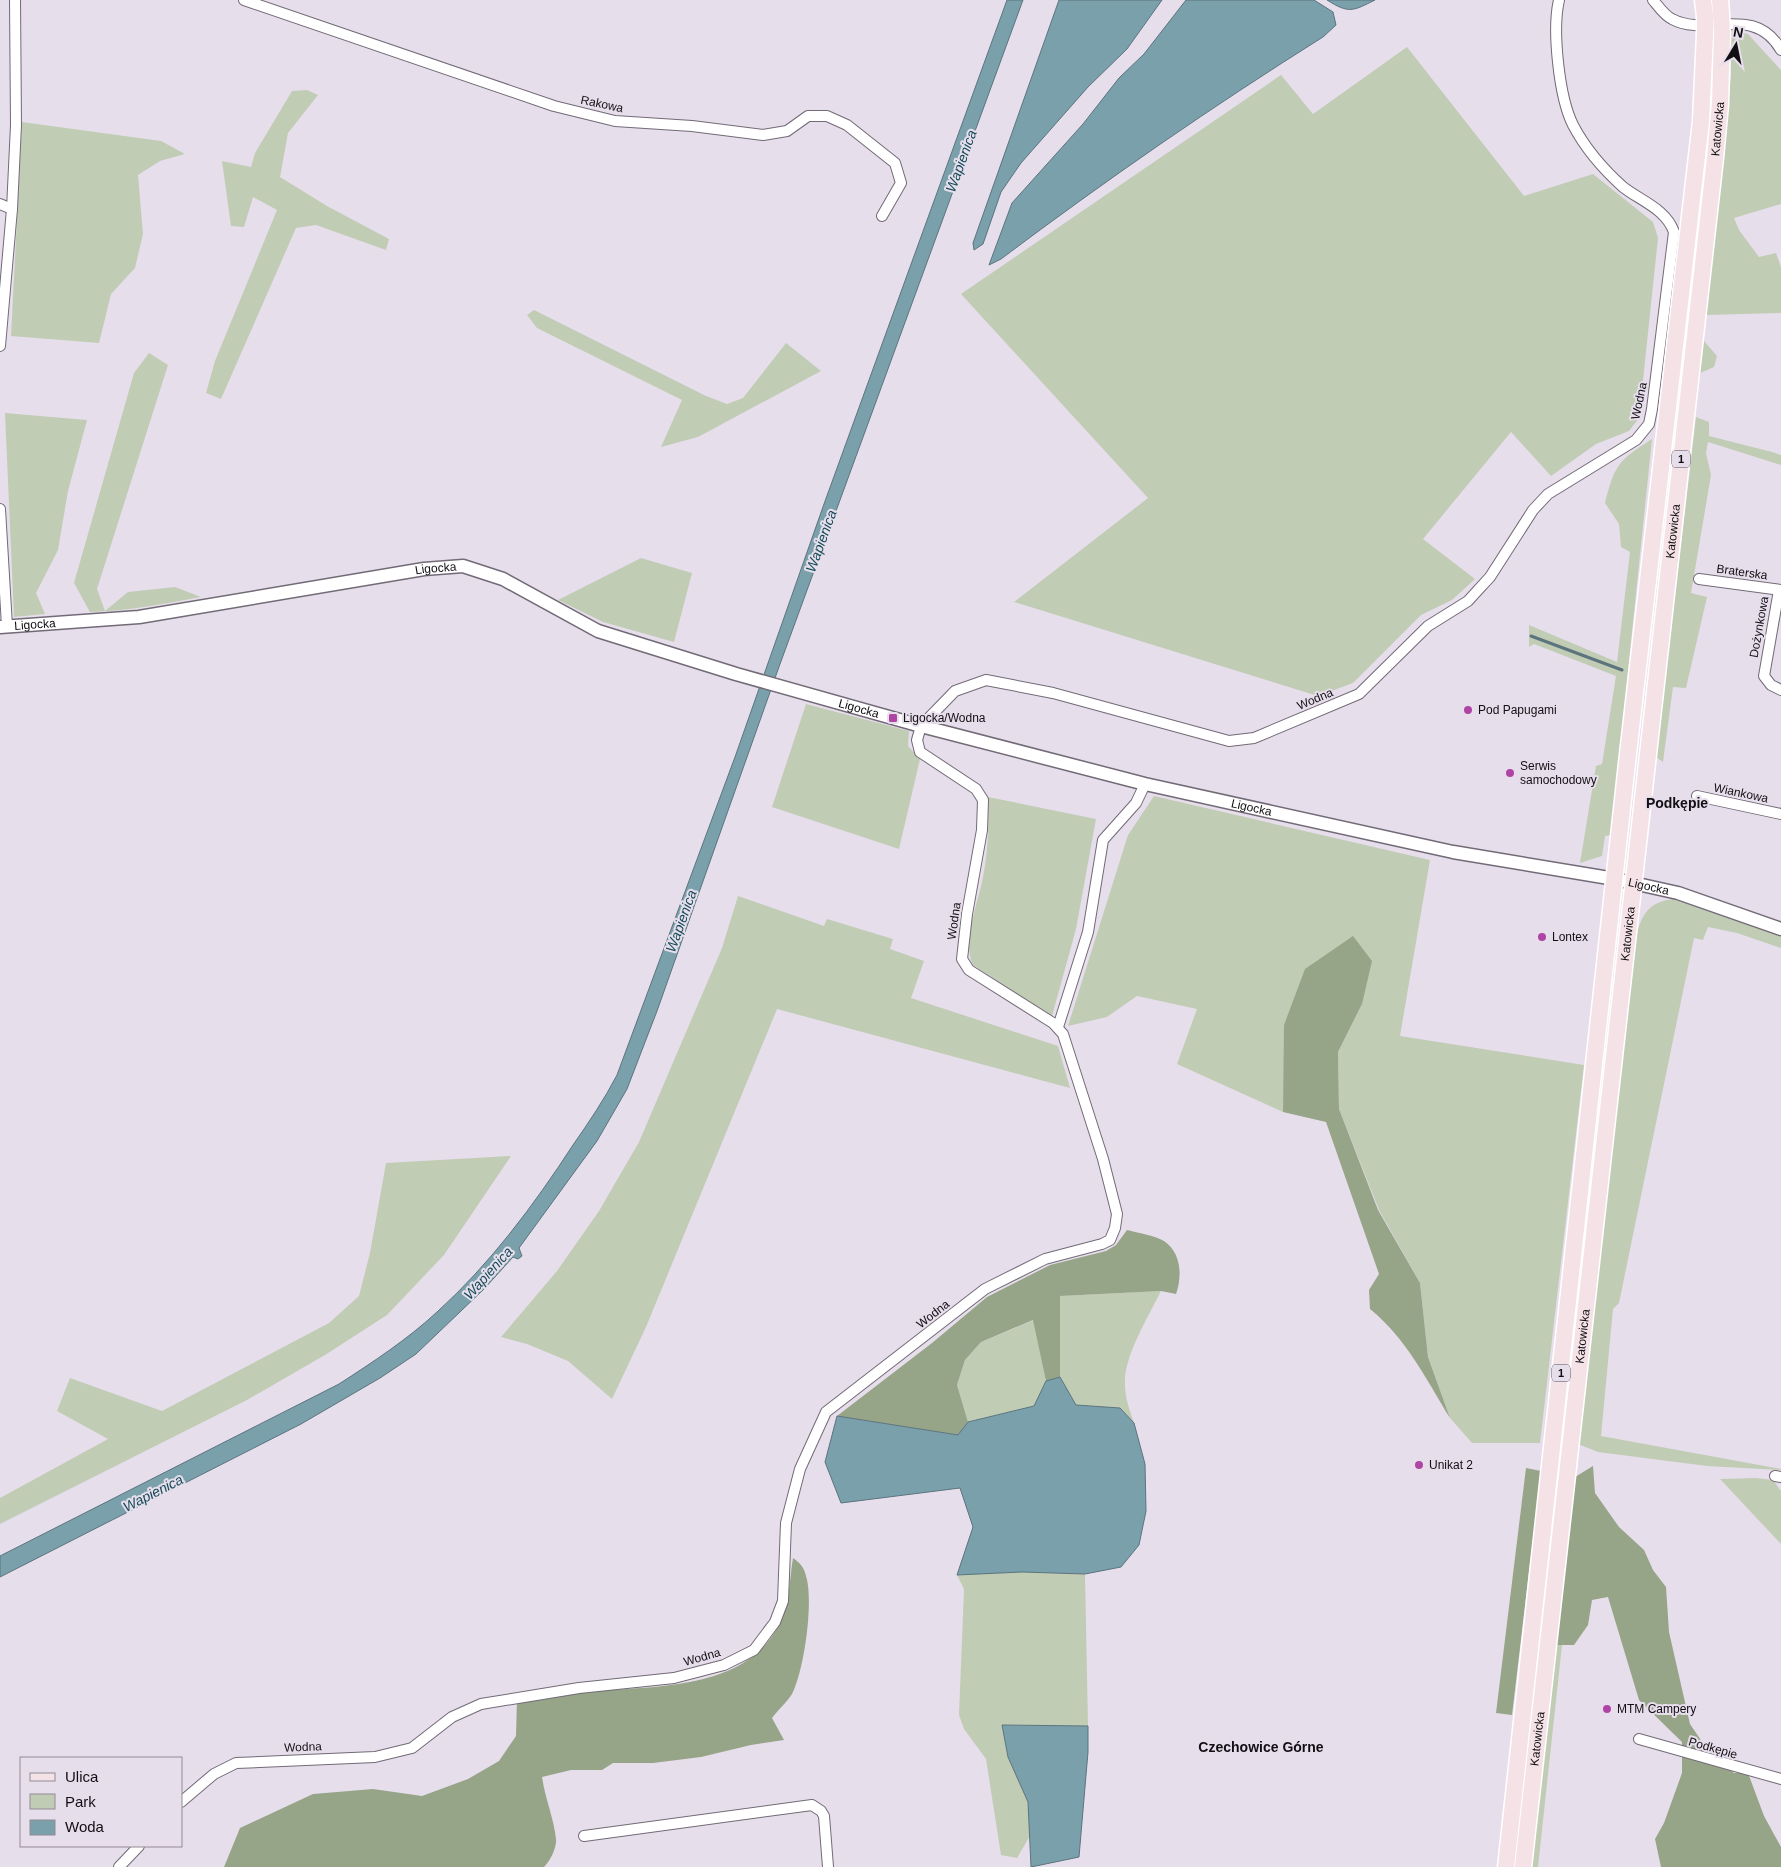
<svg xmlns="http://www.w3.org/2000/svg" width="1781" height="1867" font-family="Helvetica,sans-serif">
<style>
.green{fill:#c1ccb5}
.forest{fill:#96a487}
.water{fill:#7aa0ab;stroke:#5b747d}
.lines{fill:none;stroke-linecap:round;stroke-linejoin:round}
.stream{stroke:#5b747d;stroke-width:3}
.minor-casing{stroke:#726a76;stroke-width:12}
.tertiary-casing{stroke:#726a76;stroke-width:15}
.primary-casing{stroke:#fff;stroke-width:19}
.minor{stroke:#fff;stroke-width:10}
.tertiary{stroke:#fff;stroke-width:12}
.primary{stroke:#f4e2e7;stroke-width:16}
.primary-bridge-casing{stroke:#fff;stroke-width:19;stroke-linecap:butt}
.primary-bridge{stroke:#f4e2e7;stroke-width:16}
.poi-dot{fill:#af44a4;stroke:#e7deec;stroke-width:2}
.labels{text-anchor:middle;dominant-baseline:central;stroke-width:4;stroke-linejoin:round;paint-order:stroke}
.shield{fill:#e7deec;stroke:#524d54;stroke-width:1}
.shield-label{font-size:11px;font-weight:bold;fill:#120f13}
.street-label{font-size:12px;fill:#120f13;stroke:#e7deec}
.poi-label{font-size:12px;fill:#120f13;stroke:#e7deec;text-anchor:start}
.water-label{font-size:14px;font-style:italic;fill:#144a58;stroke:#e7deec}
.neighbourhood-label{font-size:14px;font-weight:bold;fill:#120f13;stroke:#e7deec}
</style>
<rect width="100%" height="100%" fill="#e7deec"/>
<g class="green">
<path d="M1730 29 1748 34 1781 70V204L1734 218 1739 230 1759 257 1776 253 1781 267V313L1706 315 1731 76Z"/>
<path d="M1407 47 1524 196 1593 174 1653 222 1658 238 1639 418 1629 431 1596 444 1551 476 1511 432 1423 539 1475 579 1452 600 1421 615 1353 683 1318 696 1014 602 1148 498 961 294 1281 75 1313 114Z"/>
<path d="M307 90 318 95 288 133 280 177 327 206 389 239 386 250 316 225 296 228 221 399 206 393 215 361 277 210 253 197 244 227 231 226 222 161 251 167 255 153 292 91Z"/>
<path d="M22 122 161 141 185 154 160 161 138 175 143 234 135 268 111 294 99 343 11 336Z"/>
<path d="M534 310 706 396 727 404 743 398 786 343 821 371 698 437 661 447 682 400 537 328 527 315Z"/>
<path d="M1704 341 1717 356 1714 367 1700 373Z"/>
<path d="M149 353 168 365 97 589 105 611 128 592 175 587 201 597C164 604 127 611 90 612L74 583 134 373Z"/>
<path d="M5 413 87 420 68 491 58 550 36 593 45 614 14 617Z"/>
<path d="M1696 417 1709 422V436L1772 452 1781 455V465L1708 442 1706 453 1711 475 1691 593 1707 597 1686 688 1673 687 1663 762 1656 757Z"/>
<path d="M1652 439 1611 835 1605 836 1602 856 1580 863 1596 766 1602 764 1616 676 1534 644 1529 647V625L1617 662 1630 552 1621 547 1619 524 1605 503C1615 464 1618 461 1652 439Z"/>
<path d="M641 558 692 573 674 642 603 622 558 600Z"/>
<path d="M806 704 909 731 908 746 920 759 899 849 772 807Z"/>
<path d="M1154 796 1430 860 1400 1036 1584 1065 1540 1443H1472L1450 1418 1428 1357 1420 1283 1379 1210 1339 1109 1338 1052 1362 1004 1284 1075 1283 1112 1177 1064 1197 1009 1137 996 1107 1017 1068 1026 1128 835Z"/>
<path d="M988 797 1096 819 1076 929 1052 1016 973 965C962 943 977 905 982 882 988 855 989 825 988 797Z"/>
<path d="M738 896 824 926 827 919 893 939 890 949 924 961 911 998 1058 1046 1070 1088 777 1009 646 1327 612 1399 568 1361 527 1344 501 1337 557 1271 599 1211 639 1142 722 948Z"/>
<path d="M1673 899 1781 936V948L1737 933 1708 927 1703 940 1694 938 1619 1303 1613 1309 1601 1436 1781 1469V1470L1707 1466 1598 1452 1578 1444 1637 934C1642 913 1650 902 1673 899Z"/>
<path d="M511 1156 444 1255 387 1315 325 1355 247 1400 0 1524V1498L108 1439 57 1411 70 1378 162 1411 329 1323 359 1296 370 1253 386 1163Z"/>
<path d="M1161 1291C1149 1316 1123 1357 1125 1385 1125 1398 1130 1411 1134 1423L1120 1408 1076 1405 1060 1377V1296Z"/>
<path d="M1034 1320 1046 1381 1034 1406 968 1422 957 1385 965 1360 981 1342Z"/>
<path d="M1756 1478 1773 1480 1781 1491V1544L1720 1479Z"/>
<path d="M1022 1572 1085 1574 1088 1726 1002 1725 1008 1757 1028 1802 1031 1834 1017 1858 1001 1855 986 1759 964 1729 959 1715 964 1589 957 1575Z"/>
<path d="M1555 1643 1562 1645 1538 1867H1531Z"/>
</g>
<g class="forest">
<path d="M1353 936 1372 961 1362 1004 1338 1052 1339 1109 1378 1210 1420 1283 1428 1357 1450 1418C1426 1379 1406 1338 1370 1309L1369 1290 1379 1274 1326 1122 1283 1112 1284 1025 1305 969Z"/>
<path d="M1127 1230C1138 1233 1154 1235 1164 1241 1182 1253 1182 1277 1176 1294L1161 1291 1060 1296V1377L1046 1381 1033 1320 981 1342 965 1360 957 1385 968 1422 958 1435 837 1416 932 1343 987 1297 1050 1265 1106 1251 1116 1245Z"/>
<path d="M1593 1466 1595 1493 1619 1527 1644 1550 1653 1570 1666 1587 1669 1632 1690 1724 1709 1752 1734 1773H1748L1764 1816 1781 1847V1867H1661L1655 1839 1664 1823 1682 1773V1742L1639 1700 1608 1597 1592 1600 1588 1625 1574 1645H1555L1575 1477Z"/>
<path d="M1526 1468 1541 1471 1512 1715 1496 1713Z"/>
<path d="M793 1558C800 1563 804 1567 806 1576 814 1601 804 1671 792 1694 787 1702 778 1710 772 1718L784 1740 751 1745 701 1757 653 1763H613L602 1770H571L542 1777C545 1798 554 1819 556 1839 557 1847 550 1861 544 1867H224L240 1828 313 1794 373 1789 422 1796 468 1779 499 1761 516 1736 517 1700C544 1697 570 1693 597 1691 658 1686 746 1689 779 1625 790 1604 789 1582 793 1558Z"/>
</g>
<g class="water">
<path d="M1007 0H1023L780 664 657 1011 627 1089 597 1141 519 1248 522 1256 518 1259 513 1257 484 1289 416 1354 380 1378 301 1424 0 1577V1556L339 1384C373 1362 408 1339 437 1312 490 1264 534 1205 573 1145 589 1122 604 1100 617 1075L735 757 824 504Z"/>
<path d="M1059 0H1162L1127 49 1088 87 1021 163 1001 192 983 244 974 250 973 243Z"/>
<path d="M1186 0H1314L1333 12 1336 25 1323 37C1213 106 1106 180 1001 259L989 265 1012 203 1083 124 1119 78 1144 54Z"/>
<path d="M1327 0H1375C1353 11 1349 14 1327 0Z"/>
<path d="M1060 1377 1076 1405 1120 1408 1134 1423 1145 1464 1146 1511 1139 1545 1121 1567 1085 1574 1022 1572 957 1575 973 1527 960 1488 841 1503 825 1462 837 1416 958 1435 968 1422 1034 1406 1046 1381Z"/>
<path d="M1002 1725 1088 1726V1752L1079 1857 1031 1867 1028 1802 1008 1757Z"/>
</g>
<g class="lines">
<path class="stream" d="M1531 636 1622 670"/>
<g class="minor-casing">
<g id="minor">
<path d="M244 0 554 106 615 121 692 126 763 135 787 131 808 116H827L847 125 895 163 901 183 882 216"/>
<path d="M1653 0C1658 6 1665 16 1672 19 1707 38 1754 3 1781 50"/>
<path d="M0 204 12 209"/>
<path d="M0 346 12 209 16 125 15 0"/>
<path d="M0 509 7 626"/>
<path d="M1699 579 1781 590"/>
<path d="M1779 590 1764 676 1771 685 1781 690"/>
<path d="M1697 796 1781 814"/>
<path d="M1058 1027 1088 932 1103 840 1136 803 1145 784"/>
<path d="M1775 1476 1781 1477"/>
<path d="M1639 1739 1781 1779"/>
<path d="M181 1802 214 1774 236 1763 375 1757 412 1748 452 1717 481 1704 579 1688 674 1678 724 1665 754 1650 775 1622 783 1601 786 1523 800 1469 826 1412 985 1289 1045 1259 1102 1244 1110 1240 1115 1228 1117 1214 1103 1159 1063 1034 1053 1023 969 970 962 959 967 914 982 830 983 800 976 789 920 752 917 740 921 726 955 691 986 680 1053 693 1229 741 1254 738 1359 694 1428 626 1468 601 1478 590 1490 577 1533 510 1548 494 1636 440 1649 424 1652 409 1674 232C1666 209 1641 201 1623 187 1603 169 1585 148 1573 125 1559 97 1552 30 1559 0"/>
<path d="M584 1836 812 1805 821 1811 824 1816 828 1867"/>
<path d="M119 1867 139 1846"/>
</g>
</g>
<g class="tertiary-casing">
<g id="tertiary">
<path id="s1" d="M0 627 139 617 424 569 463 566 503 579 598 631 736 674 921 726 1145 784 1453 852 1615 879 1678 893 1781 929"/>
</g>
</g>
<g class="primary-casing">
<g id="primary">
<path d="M1703 0 1705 16"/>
<path d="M1720 0 1721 14"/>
<path d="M1506 1867 1628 754 1701 121 1705 34"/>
<path id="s2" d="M1523 1867 1715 158 1720 104 1722 34"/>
</g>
</g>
<use href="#minor" class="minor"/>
<use href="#tertiary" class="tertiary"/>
<use href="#primary" class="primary"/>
<g class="primary-bridge-casing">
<g id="primary-bridge">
<path d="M1721 14 1722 34"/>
<path d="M1705 16V34"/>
</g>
</g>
<use href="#primary-bridge" class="primary-bridge"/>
</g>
<g class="poi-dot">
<circle cx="1468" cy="710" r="5"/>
<rect x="888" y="713" width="10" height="10" rx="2.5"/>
<circle cx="1510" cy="773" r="5"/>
<circle cx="1542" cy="937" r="5"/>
<circle cx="1419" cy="1465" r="5"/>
<circle cx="1607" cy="1709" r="5"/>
</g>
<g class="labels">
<g class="shield">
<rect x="1672" y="450.5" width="18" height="17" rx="4"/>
<rect x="1552" y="1364.5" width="18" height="17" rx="4"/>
</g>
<g class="shield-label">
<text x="1681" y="459">1</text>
<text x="1561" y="1373">1</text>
</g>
<g class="street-label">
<text transform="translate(602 104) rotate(12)">Rakowa</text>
<text stroke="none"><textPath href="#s2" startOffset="1749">Katowicka</textPath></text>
<text transform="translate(1639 401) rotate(-78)">Wodna</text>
<text stroke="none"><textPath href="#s2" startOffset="1344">Katowicka</textPath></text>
<text stroke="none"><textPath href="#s1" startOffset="440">Ligocka</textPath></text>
<text transform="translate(1742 572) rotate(8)">Braterska</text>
<text stroke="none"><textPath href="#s1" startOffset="35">Ligocka</textPath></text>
<text transform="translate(1759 627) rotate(-80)">Dożynkowa</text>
<text transform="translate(1315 699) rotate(-23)">Wodna</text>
<text stroke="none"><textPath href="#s1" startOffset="890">Ligocka</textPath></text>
<text transform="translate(1741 793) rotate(12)">Wiankowa</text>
<text stroke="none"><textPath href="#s1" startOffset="1295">Ligocka</textPath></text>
<text stroke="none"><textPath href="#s1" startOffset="1700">Ligocka</textPath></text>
<text transform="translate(954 921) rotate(-82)">Wodna</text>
<text stroke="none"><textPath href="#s2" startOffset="939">Katowicka</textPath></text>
<text transform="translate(933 1314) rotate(-38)">Wodna</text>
<text stroke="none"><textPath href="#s2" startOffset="534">Katowicka</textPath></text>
<text transform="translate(702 1657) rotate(-16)">Wodna</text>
<text stroke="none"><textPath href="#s2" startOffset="129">Katowicka</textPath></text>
<text transform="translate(303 1747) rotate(-2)">Wodna</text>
<text transform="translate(1713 1748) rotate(16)">Podkępie</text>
</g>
<g class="poi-label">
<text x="1478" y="710">Pod Papugami</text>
<text x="903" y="718">Ligocka/Wodna</text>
<text x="1520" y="766">Serwis<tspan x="1520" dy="14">samochodowy</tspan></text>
<text x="1552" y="937">Lontex</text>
<text x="1429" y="1465">Unikat 2</text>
<text x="1617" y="1709">MTM Campery</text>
</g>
<g class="water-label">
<text transform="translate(961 161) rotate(-70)">Wapienica</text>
<text transform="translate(821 541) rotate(-70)">Wapienica</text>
<text transform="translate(681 921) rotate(-70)">Wapienica</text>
<text transform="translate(488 1273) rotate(-48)">Wapienica</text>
<text transform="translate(153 1493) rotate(-27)">Wapienica</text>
</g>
<g class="neighbourhood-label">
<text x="1677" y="803">Podkępie</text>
<text x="1261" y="1747">Czechowice Górne</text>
</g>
</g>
<rect x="20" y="1757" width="162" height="90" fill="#e7deec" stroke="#928b95"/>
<rect x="30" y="1773" width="25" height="8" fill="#f4e2e7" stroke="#928b95"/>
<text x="65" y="1782" font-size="15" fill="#120f13">Ulica</text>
<rect x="30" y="1794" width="25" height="15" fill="#c1ccb5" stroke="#928b95"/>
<text x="65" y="1807" font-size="15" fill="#120f13">Park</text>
<rect x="30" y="1820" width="25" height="15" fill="#7aa0ab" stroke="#928b95"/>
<text x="65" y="1832" font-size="15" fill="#120f13">Woda</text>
<g transform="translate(1736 45) rotate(10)" stroke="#e7deec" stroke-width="4" paint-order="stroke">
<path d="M0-4L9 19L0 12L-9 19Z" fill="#120f13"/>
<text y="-8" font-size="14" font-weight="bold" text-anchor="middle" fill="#120f13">N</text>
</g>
</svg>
